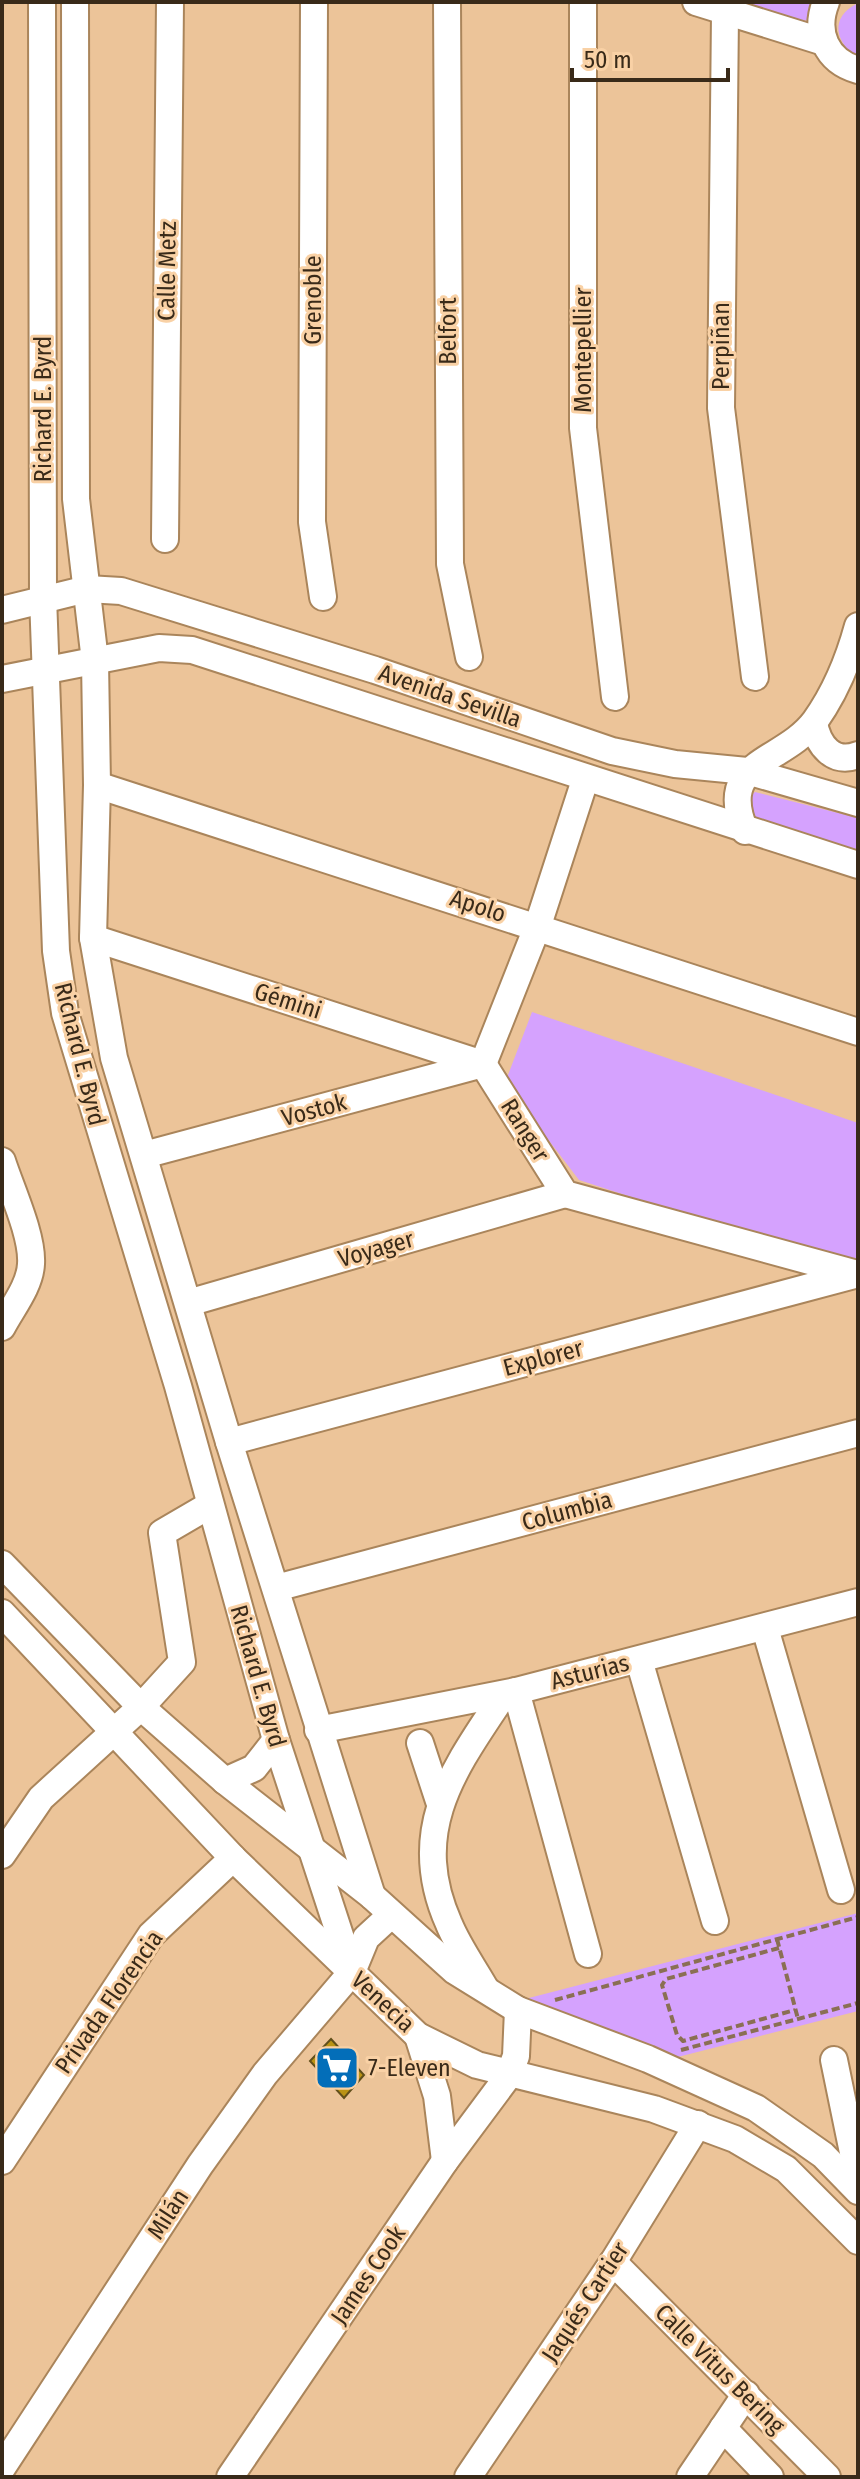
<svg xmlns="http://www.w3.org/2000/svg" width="860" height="2479" font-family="'Fira Sans Condensed',sans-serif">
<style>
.green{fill:#d5a2fe}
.building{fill:#ba9315;stroke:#614f1b;stroke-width:2}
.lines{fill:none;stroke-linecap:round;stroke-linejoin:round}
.minor-casing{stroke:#aa855b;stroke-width:30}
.path{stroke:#8a6f53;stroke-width:4;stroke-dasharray:8 4;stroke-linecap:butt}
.minor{stroke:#fff;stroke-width:26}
.labels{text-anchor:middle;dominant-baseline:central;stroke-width:6;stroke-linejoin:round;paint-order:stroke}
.street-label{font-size:24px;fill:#392a19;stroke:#f9d1a5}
.poi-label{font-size:24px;fill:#392a19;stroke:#f9d1a5;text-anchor:start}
</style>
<rect width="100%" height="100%" fill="#ecc499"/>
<g class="green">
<path d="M732 2H815L808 20 789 23Z"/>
<path d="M858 3V60C836 42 828 18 858 3Z"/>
<path d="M755 792 858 818V851L810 836 758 827 744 803Z"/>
<path d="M532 1012 858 1123V1271L579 1180 505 1083Z"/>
<path d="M858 1913V2011L666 2060 525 1999Z"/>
</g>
<path class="building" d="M331 2039 364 2075 344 2098 310 2061Z"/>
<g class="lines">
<g class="minor-casing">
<g id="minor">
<path d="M42 2 43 597 56 951 65 1013 178 1386 276 1740 352 1972"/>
<path d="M75 2 76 499 95 661 97 785 93 938 114 1058 229 1442 372 1896"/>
<path d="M314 2 312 522 323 597"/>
<path d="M447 2 450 564 469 657"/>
<path d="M583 2V428L615 697"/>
<path d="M696 2 824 42"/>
<path d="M826 2C814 32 826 61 858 70"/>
<path d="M725 13 721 408 755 677"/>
<path d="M165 539 170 2"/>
<path d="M2 610 87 589 121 591 375 670 612 751 675 764 747 771 858 803"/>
<path d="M2 679 159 648 192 650 858 865"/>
<path d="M814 723C818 745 833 765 858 755"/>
<path d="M97 785 858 1032"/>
<path d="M745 831C715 760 783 764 815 721 835 693 849 659 858 626"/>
<path d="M93 938 483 1064"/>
<path d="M483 1064 565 1194 857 1274"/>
<path d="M483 1064 538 925 585 780"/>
<path d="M144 1155 483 1064"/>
<path d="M2 1161C11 1189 33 1236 31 1264 30 1286 12 1308 2 1327"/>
<path d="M188 1303 565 1194"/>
<path d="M229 1442 858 1274"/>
<path d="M2 1564 141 1707 225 1781 372 1896 455 1971 518 2010 648 2059 756 2108 823 2155 858 2191"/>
<path d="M276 1588 858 1433"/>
<path d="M2 1613 233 1858 418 2036 477 2065 654 2109 735 2139 786 2169 858 2241"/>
<path d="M765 1628 841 1890"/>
<path d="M639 1660 715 1921"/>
<path d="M516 1691 588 1954"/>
<path d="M318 1730 516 1691 858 1602"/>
<path d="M420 1743 439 1801"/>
<path d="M225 1781 254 1768 276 1740"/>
<path d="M2 1855 41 1798 141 1707 182 1662 162 1533 210 1505"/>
<path d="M485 1988C473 1967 458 1946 449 1924 407 1830 454 1769 504 1694"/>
<path d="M418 2036 437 2096 445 2161"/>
<path d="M834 2060 858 2177"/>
<path d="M2 2161 151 1935 233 1858"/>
<path d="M613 2262 827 2477"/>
<path d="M723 2428 770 2477"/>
<path d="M2 2468 200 2165 265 2074 352 1972 366 1938 391 1915"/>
<path d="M230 2477 445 2161 509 2075 516 2056 518 2010"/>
<path d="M468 2477 613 2262 698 2124"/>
<path d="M690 2477 746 2394"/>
</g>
</g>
<g class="path">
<path d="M777 1939 798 2019"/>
<path d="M779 1948 666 1979 662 1985 677 2035 683 2041 795 2010"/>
<path d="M555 2000 858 1917"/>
<path d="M681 2050 858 2003"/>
</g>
<use href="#minor" class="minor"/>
</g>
<defs>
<g id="supermarket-square" transform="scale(2.3)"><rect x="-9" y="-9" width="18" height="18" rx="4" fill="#036eb9" stroke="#f9d1a5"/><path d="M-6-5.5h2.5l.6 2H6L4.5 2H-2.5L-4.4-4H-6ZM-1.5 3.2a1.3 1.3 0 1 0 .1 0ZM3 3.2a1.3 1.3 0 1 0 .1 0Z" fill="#fff"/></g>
</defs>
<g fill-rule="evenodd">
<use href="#supermarket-square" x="337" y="2068"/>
</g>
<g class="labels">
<g class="street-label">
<text transform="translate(167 271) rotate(-89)">Calle Metz</text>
<text transform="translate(313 300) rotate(-90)">Grenoble</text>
<text transform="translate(448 331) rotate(-90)">Belfort</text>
<text transform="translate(721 346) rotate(-90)">Perpiñan</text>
<text transform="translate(583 350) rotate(-90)">Montepellier</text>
<text transform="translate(43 409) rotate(-90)">Richard E. Byrd</text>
<text transform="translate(450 696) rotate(19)">Avenida Sevilla</text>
<text transform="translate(478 906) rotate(18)">Apolo</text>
<text transform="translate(288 1001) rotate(18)">Gémini</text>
<text transform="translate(80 1054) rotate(76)">Richard E. Byrd</text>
<text transform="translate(314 1110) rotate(-15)">Vostok</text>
<text transform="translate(525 1130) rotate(58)">Ranger</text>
<text transform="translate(376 1249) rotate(-16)">Voyager</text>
<text transform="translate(543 1358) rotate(-15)">Explorer</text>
<text transform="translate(567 1511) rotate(-15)">Columbia</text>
<text transform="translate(590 1672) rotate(-14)">Asturias</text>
<text transform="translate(258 1676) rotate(74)">Richard E. Byrd</text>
<text transform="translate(109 2002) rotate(-55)">Privada Florencia</text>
<text transform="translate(383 2002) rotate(43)">Venecia</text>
<text transform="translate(168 2214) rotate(-57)">Milán</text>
<text transform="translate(368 2275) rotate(-56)">James Cook</text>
<text transform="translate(585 2302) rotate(-57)">Jaqués Cartier</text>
<text transform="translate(720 2369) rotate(45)">Calle Vitus Bering</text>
</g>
<g class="poi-label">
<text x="368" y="2068">7-Eleven</text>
</g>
</g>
<rect width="860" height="2479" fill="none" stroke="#392a19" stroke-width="8"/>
<path d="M572 68v12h156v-12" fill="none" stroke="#392a19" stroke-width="4"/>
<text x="584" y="68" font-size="24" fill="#392a19" stroke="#f9d1a5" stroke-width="6" paint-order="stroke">50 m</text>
</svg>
